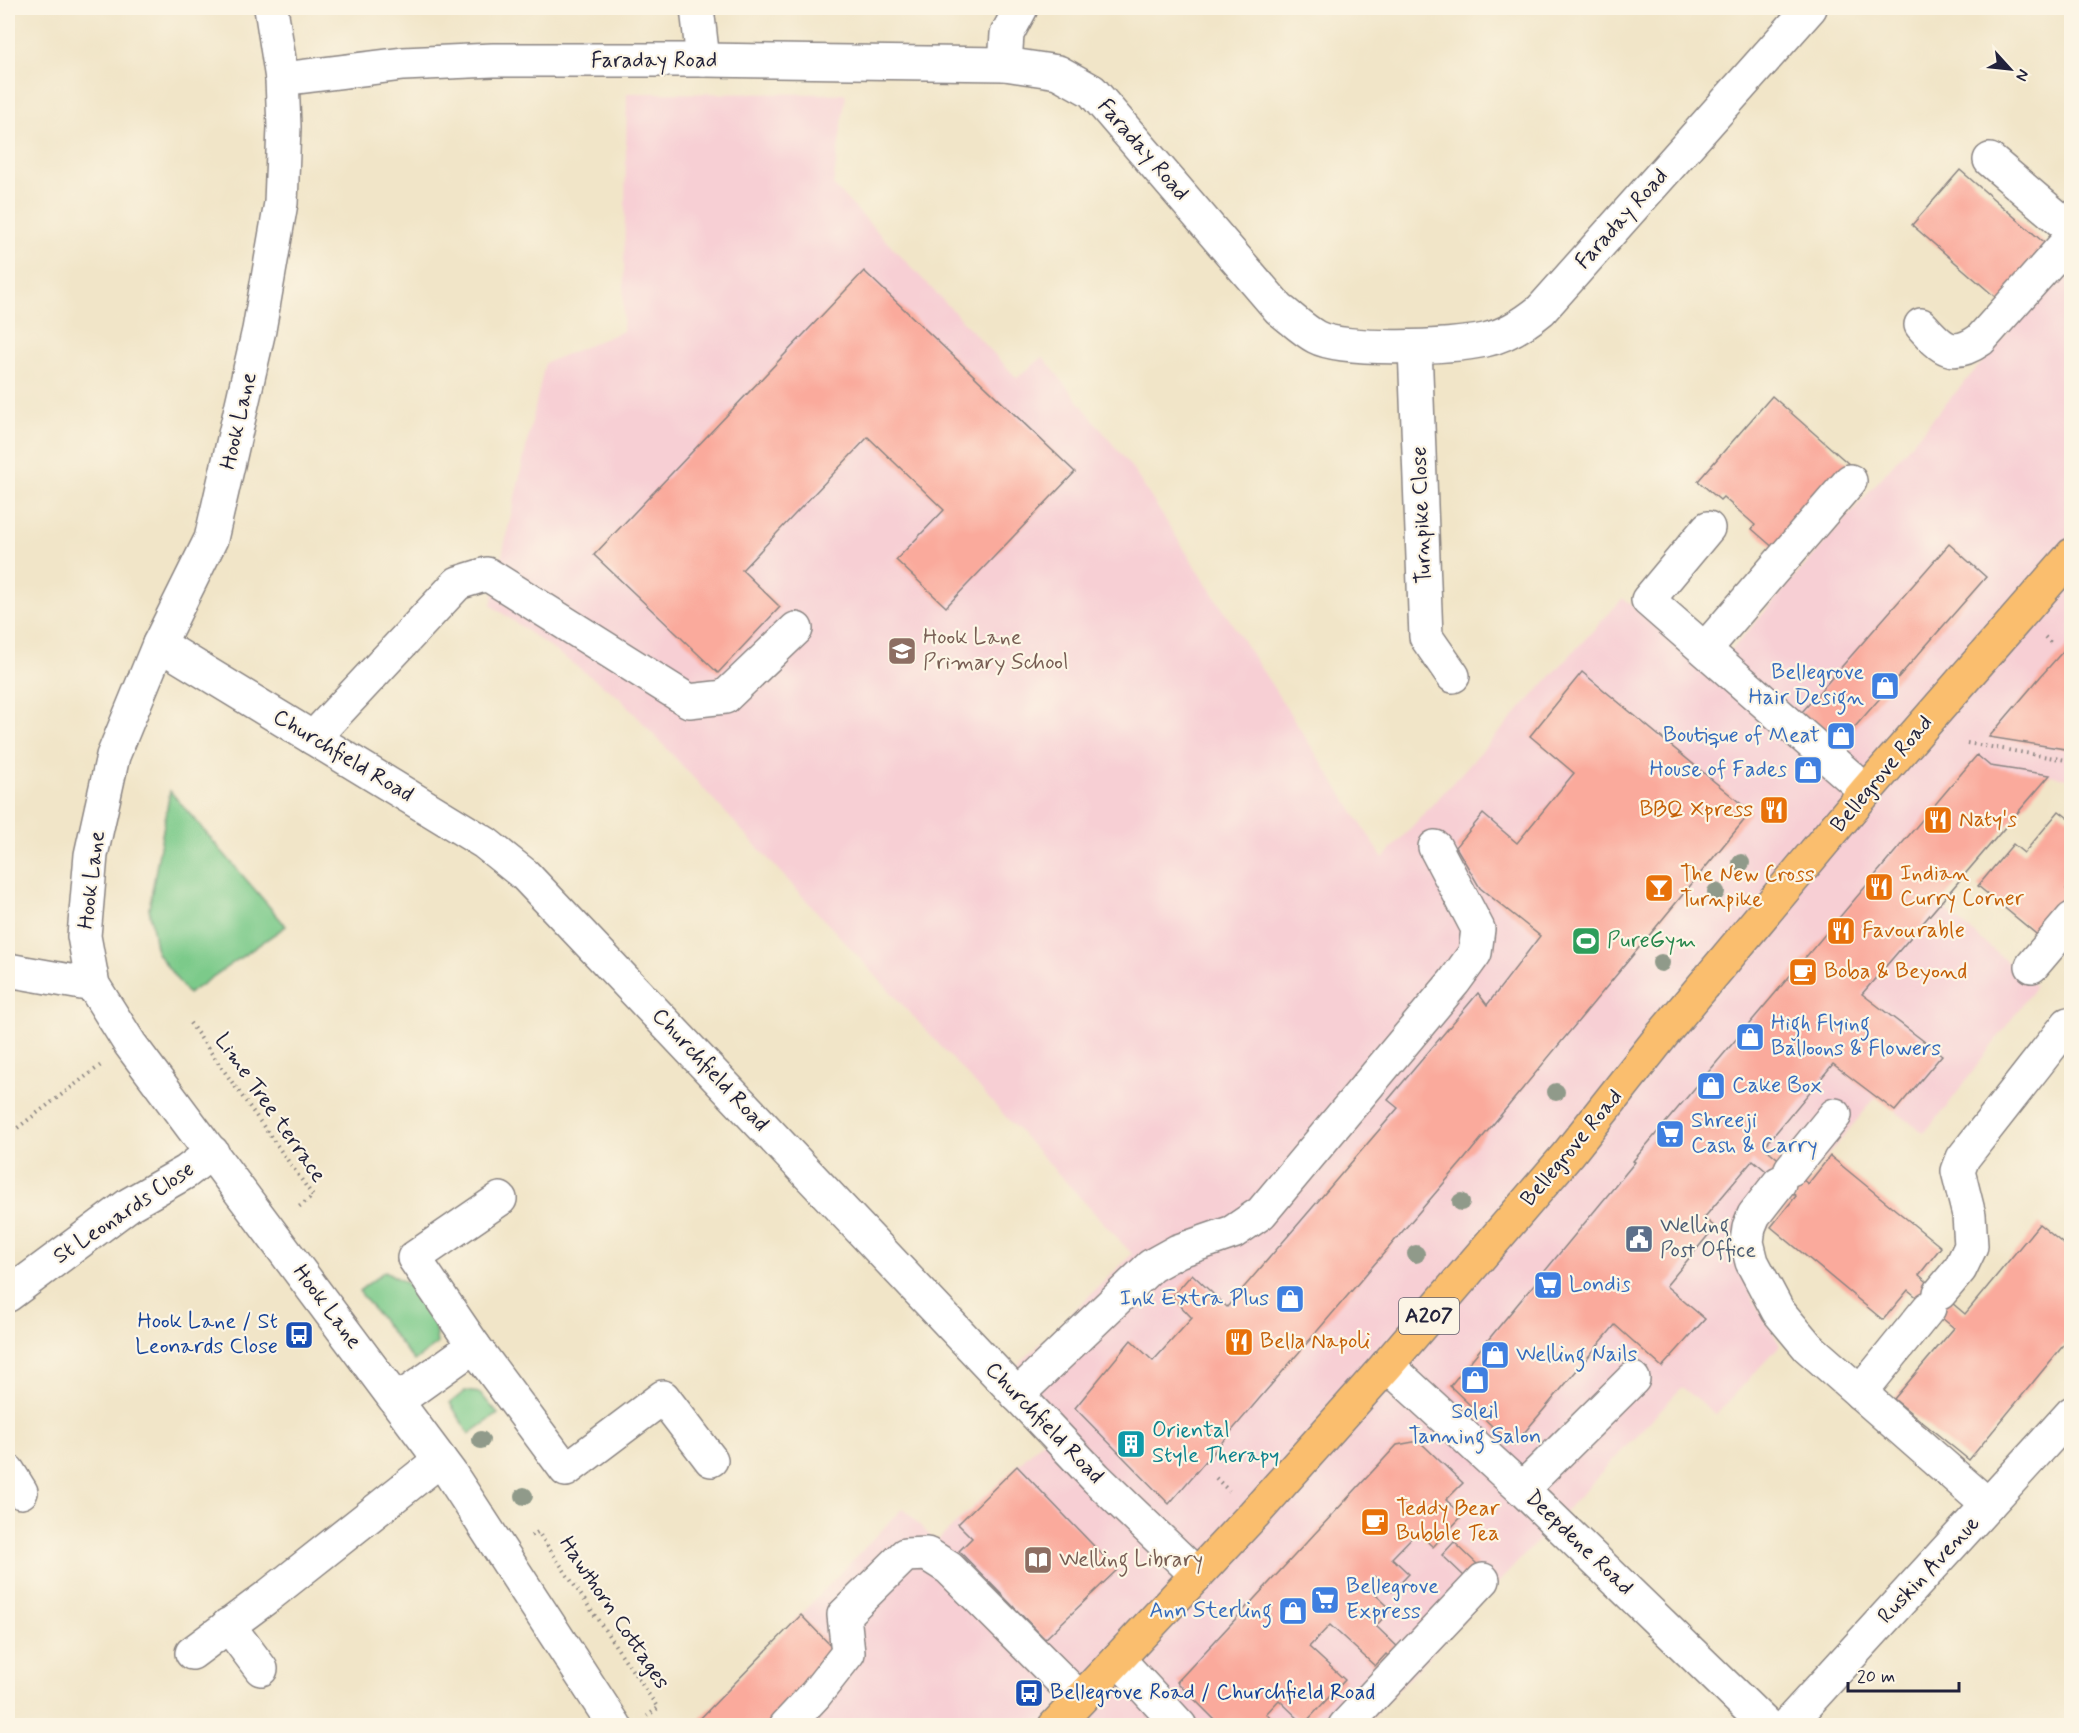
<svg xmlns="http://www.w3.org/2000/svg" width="2079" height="1733" font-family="Mynerve,sans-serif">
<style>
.built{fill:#f7cfd4}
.green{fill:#7bca8a;stroke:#4e7662;stroke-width:1.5}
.building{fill:#faaa9c}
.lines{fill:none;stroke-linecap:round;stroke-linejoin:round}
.minor-casing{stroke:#8a8482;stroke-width:36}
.major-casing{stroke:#8a8482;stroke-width:36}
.path{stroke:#8a8482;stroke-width:4;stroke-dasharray:1.5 4.5;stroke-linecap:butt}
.minor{stroke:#fff;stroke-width:33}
.major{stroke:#fabe6e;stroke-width:33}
.tree{fill:#909a8a}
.labels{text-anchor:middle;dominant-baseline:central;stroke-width:4.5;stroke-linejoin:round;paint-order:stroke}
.shield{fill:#fcf5e5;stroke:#63616e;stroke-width:1.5}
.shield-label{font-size:21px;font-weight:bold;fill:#22223b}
.street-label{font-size:22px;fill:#22223b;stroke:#fcf5e5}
.education-label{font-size:22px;fill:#785e54;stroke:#fcf5e5;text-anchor:start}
.shop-label{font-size:22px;fill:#366cbe;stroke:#fcf5e5;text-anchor:start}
.food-label{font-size:22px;fill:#c56008;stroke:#fcf5e5;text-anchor:start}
.leisure-label{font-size:22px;fill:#27864d;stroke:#fcf5e5;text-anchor:start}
.service-label{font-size:22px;fill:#4e5e75;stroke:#fcf5e5;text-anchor:start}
.transit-label{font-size:22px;fill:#164399;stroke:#fcf5e5;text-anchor:end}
.culture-label{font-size:22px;fill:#0d838f;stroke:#fcf5e5;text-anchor:start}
</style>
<rect width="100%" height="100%" fill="#fcf5e5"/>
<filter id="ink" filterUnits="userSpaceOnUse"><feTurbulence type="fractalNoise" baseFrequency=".0167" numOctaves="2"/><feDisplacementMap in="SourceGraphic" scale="12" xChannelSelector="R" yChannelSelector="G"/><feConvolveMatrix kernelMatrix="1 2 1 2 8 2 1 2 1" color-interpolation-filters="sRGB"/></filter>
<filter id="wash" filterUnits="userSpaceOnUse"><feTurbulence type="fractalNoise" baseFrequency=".008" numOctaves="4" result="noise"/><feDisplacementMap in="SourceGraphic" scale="24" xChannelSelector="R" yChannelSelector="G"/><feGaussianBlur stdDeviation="1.35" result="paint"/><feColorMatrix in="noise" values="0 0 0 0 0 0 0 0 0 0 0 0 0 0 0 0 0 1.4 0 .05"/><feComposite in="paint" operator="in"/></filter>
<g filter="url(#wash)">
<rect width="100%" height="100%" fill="#f1e5c8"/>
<path class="built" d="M627 93 846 94 833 185 1017 378 1043 357 1132 468 1383 858 1623 598 1713 671 2071 260V779L2050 775 1939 904 2036 986 1945 1109 1924 1133 1876 1097 1740 1261 1752 1297 1780 1345 1716 1415 1682 1387 1365 1725H694L903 1508 936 1542 1063 1422 1011 1372 1132 1254 619 697 491 605 545 363 623 331Z"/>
<g class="green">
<path d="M170 791 286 926 188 994 157 953 149 908Z"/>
<path d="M385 1271 420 1291 434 1320 437 1344 414 1361 359 1291Z"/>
<path d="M465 1391 480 1393 498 1414 469 1434 450 1403Z"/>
</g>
<g id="blocks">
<g class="building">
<path d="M1960 170 2049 247 2001 302 1912 225Z"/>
<path d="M864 271 1075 472 946 607 896 560 944 510 868 437 742 570 780 607 718 673 594 555Z"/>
<path d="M1772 396 1850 465 1776 550 1752 529 1755 525 1723 497 1720 500 1698 481Z"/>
<path d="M1949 544 1986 577 1832 753 1795 720Z"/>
<path d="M2072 641V750L1989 737 2041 676Z"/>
<path d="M1582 672 1751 812 1462 1162 1169 1504 1075 1408 1131 1340 1153 1361 1192 1318 1172 1297 1192 1274 1227 1307 1398 1108 1388 1100 1478 993 1487 1005 1540 936 1480 888 1456 847 1483 814 1517 843 1574 773 1530 736Z"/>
<path d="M1977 755 1990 766 2050 775 1862 994 1942 1055 1895 1111 1833 1064 1764 1147 1808 1184 1830 1156 1941 1247 1919 1275 1965 1314 2039 1224 2072 1251V1335L1969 1460 1894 1399 1954 1328 1908 1290 1883 1320 1771 1227 1796 1196 1753 1160 1704 1218 1715 1227 1666 1286 1705 1319 1662 1367 1615 1325 1513 1446 1450 1386 1635 1162 1633 1161Z"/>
<path d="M2059 811 2072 821V882L2066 889 2072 894V902L2041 938 1978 886 2013 844 2024 853Z"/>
<path d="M1419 1441 1463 1483 1446 1500 1463 1515 1433 1547 1417 1532 1392 1558 1409 1574 1392 1592 1375 1576 1366 1586 1391 1609 1376 1626 1404 1653 1395 1662 1386 1654 1375 1666 1330 1625 1309 1647 1345 1680 1304 1724 1279 1700 1266 1714 1278 1725H1220L1177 1682 1397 1445Z"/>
<path d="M1017 1466 1117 1570 1045 1639 959 1551 972 1538 958 1524Z"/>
<path d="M1454 1542 1477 1564 1466 1578 1442 1555Z"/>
<path d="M801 1615 835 1650 772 1725H694Z"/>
<path d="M1123 1723H1135L1137 1725H1121Z"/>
</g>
</g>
</g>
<g filter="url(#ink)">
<use href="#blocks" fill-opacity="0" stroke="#8a8482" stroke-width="1.5"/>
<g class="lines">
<g class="minor-casing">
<g id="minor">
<path d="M271 8 282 79 284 127 281 203 259 330 211 539 159 644 113 756 91 855 84 936 93 985 130 1044 450 1473 615 1726"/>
<path d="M697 8 703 60"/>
<path d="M1005 64 1007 34 1021 8"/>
<path d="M282 79 403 64 493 60H703L1005 64 1058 72 1092 91 1279 309C1291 318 1303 330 1316 337 1344 352 1452 347 1485 340 1507 335 1524 324 1541 310L1810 8"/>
<path d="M1990 160 2072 230"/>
<path d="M1921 325C1941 347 1951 360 1980 340L2072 237"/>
<path d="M1415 347 1426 637 1453 676"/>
<path d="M1708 528 1648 600 1866 791"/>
<path d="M159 644 485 843 525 875 1096 1478 1197 1575"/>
<path d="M1705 649 1850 481"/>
<path d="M313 738 458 583 487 574 689 701 725 697 796 629"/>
<path d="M2032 966 2072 919"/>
<path d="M8 970 93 985"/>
<path d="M1791 1169 1835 1115"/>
<path d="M1779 1183 1754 1215 1749 1227 1747 1242 1752 1262 1778 1311 1808 1347 1988 1505"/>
<path d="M1940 1293 1960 1269 1971 1246 1969 1215 1958 1171 1963 1158 2068 1024"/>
<path d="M8 1295 130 1204 186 1172 212 1152"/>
<path d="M474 1346 414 1258 500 1199"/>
<path d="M1387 1365 1522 1489 1767 1726"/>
<path d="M1860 1393 1929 1308"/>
<path d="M1017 1395 1151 1266 1178 1251 1233 1232 1261 1213 1454 982 1475 953 1478 929 1435 847"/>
<path d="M397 1401 474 1346 566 1470 663 1397 711 1460"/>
<path d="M8 1471 21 1492"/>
<path d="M1522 1489 1633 1379"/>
<path d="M228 1625 261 1669"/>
<path d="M192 1653 267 1597 440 1460"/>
<path d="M1118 1659 1180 1726"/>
<path d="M786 1726 815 1695 848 1653 844 1615 905 1555 927 1554 949 1568 1080 1699"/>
<path d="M1345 1726 1483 1580"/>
<path d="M1786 1726 2072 1413"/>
</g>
</g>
<g class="major-casing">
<path id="major" d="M1055 1726 1254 1514 1387 1365 1569 1153 1663 1034 1866 791 2072 555"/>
</g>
<g class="path">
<path d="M2045 637 2053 645"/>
<path d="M1967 743 2072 761"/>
<path d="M190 1023 313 1196 296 1209"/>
<path d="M8 1135 101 1065"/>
<path d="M1216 1478 1229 1491"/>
<path d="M531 1536 538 1532 658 1708 647 1716"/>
</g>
<use href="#minor" class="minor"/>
<use href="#major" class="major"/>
</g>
<g class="tree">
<circle cx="1741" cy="863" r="9"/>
<circle cx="1716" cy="892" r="9"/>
<circle cx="1661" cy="963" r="9"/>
<circle cx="1556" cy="1092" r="9"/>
<circle cx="1461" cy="1202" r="9"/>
<circle cx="1416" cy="1254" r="9"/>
<circle cx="481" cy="1440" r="9"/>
<circle cx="524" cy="1496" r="9"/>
</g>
</g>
<defs>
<g id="school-square" transform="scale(1.5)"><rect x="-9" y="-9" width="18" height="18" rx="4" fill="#8d6e63" stroke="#fcf5e5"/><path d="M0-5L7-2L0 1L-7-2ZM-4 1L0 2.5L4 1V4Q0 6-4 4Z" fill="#fff"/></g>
<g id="shop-square" transform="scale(1.5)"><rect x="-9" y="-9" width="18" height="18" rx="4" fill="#3f7fe0" stroke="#fcf5e5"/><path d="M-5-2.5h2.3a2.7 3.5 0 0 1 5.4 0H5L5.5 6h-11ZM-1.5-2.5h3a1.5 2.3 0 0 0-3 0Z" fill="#fff"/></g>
<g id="restaurant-square" transform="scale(1.5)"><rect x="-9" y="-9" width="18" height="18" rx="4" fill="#e8710a" stroke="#fcf5e5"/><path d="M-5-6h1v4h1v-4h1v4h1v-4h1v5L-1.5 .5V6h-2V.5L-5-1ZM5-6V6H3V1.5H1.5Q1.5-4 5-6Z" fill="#fff"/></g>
<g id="bar-square" transform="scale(1.5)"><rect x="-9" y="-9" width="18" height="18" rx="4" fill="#e8710a" stroke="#fcf5e5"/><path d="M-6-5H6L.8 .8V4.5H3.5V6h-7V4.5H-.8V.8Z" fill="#fff"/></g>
<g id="stadium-square" transform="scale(1.5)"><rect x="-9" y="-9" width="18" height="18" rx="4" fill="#2e9e5b" stroke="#fcf5e5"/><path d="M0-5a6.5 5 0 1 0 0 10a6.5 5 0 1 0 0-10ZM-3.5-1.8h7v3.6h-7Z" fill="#fff"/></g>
<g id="cafe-square" transform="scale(1.5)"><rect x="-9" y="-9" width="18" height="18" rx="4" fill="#e8710a" stroke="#fcf5e5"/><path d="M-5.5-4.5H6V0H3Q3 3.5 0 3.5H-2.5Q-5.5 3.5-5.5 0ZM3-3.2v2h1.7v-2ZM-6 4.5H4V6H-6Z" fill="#fff"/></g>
<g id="supermarket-square" transform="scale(1.5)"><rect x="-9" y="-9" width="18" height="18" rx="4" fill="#3f7fe0" stroke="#fcf5e5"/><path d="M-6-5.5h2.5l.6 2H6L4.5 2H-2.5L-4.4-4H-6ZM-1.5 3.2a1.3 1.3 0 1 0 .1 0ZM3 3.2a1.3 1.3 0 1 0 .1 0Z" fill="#fff"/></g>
<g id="civic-square" transform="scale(1.5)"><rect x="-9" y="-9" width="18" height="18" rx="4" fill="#5c6f8a" stroke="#fcf5e5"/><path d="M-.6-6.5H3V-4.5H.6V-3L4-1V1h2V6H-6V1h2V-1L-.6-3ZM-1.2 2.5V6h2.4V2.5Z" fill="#fff"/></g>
<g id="bus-square" transform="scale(1.5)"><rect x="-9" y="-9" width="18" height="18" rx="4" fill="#1a4fb4" stroke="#fcf5e5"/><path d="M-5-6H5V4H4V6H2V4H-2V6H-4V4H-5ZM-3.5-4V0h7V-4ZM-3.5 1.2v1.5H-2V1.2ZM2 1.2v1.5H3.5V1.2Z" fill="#fff"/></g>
<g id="building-square" transform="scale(1.5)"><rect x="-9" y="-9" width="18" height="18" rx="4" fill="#0f9aa8" stroke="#fcf5e5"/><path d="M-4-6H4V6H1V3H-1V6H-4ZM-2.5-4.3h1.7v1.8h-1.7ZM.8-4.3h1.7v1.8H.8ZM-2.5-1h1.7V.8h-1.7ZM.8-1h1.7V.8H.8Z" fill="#fff"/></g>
<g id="library-square" transform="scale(1.5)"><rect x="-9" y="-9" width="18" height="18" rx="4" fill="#8d6e63" stroke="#fcf5e5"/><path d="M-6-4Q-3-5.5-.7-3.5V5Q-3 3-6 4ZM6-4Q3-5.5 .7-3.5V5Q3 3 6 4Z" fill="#fff"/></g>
</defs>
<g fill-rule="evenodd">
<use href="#school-square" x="902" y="651"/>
<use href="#shop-square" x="1885" y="686"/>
<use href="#shop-square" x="1841" y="736"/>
<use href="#shop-square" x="1808" y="770"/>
<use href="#restaurant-square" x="1774" y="810"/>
<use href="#restaurant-square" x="1938" y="820"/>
<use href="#restaurant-square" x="1879" y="887"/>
<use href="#bar-square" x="1659" y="888"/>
<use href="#restaurant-square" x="1841" y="931"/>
<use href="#stadium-square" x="1586" y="941"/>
<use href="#cafe-square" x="1803" y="972"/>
<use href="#shop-square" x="1750" y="1037"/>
<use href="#shop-square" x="1711" y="1086"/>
<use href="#supermarket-square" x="1670" y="1134"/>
<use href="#civic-square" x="1639" y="1239"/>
<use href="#supermarket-square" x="1548" y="1285"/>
<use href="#shop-square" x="1290" y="1299"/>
<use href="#bus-square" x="299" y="1335"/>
<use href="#restaurant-square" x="1239" y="1342"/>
<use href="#shop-square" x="1495" y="1355"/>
<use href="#shop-square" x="1475" y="1380"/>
<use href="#building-square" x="1131" y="1444"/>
<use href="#cafe-square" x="1375" y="1522"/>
<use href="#library-square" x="1038" y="1560"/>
<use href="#supermarket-square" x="1325" y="1600"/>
<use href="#shop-square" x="1293" y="1611"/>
<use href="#bus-square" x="1029" y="1693"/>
</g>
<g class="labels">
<rect class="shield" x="1399" y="1298" width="60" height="36" rx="4.5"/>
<g class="shield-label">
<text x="1429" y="1316">A207</text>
</g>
<g class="street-label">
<text x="654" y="61">Faraday Road</text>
<text transform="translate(1143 150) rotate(49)">Faraday Road</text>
<text transform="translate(1622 219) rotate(-48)">Faraday Road</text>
<text transform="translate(239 421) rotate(-77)">Hook Lane</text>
<text transform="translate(1422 515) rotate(-92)">Turnpike Close</text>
<text transform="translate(343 756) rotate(31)">Churchfield Road</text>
<text transform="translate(1882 774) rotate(-50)">Bellegrove Road</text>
<text transform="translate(92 880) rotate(-83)">Hook Lane</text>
<text transform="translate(710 1070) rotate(47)">Churchfield Road</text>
<text transform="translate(270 1108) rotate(55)">Lime Tree terrace</text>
<text transform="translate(1572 1148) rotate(-50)">Bellegrove Road</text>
<text transform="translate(124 1213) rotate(-34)">St Leonards Close</text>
<text transform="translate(327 1307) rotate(53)">Hook Lane</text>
<text transform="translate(1044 1423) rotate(46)">Churchfield Road</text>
<text transform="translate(1579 1543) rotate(44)">Deepdene Road</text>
<text transform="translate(1929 1570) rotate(-47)">Ruskin Avenue</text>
<text transform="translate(614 1613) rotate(56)">Hawthorn Cottages</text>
</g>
<g class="education-label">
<text x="923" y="638">Hook Lane<tspan x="923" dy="25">Primary School</tspan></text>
<text x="1059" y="1560">Welling Library</text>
</g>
<g class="shop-label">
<text x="1864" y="673" text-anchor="end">Bellegrove<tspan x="1864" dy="25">Hair Design</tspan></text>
<text x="1820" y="736" text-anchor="end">Boutique of Meat</text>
<text x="1787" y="770" text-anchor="end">House of Fades</text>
<text x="1771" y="1024">High Flying<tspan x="1771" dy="25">Balloons &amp; Flowers</tspan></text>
<text x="1732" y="1086">Cake Box</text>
<text x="1691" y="1121">Shreeji<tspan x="1691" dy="25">Cash &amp; Carry</tspan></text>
<text x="1569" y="1285">Londis</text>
<text x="1269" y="1299" text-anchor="end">Ink Extra Plus</text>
<text x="1516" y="1355">Welling Nails</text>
<text x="1475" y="1412" text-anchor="middle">Soleil<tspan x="1475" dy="25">Tanning Salon</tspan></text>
<text x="1346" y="1587">Bellegrove<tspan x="1346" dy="25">Express</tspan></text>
<text x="1272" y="1611" text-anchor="end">Ann Sterling</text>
</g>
<g class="food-label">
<text x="1753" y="810" text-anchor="end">BBQ Xpress</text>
<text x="1959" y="820">Naty's</text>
<text x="1900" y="874">Indian<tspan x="1900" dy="25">Curry Corner</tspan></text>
<text x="1680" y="875">The New Cross<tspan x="1680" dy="25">Turnpike</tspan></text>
<text x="1862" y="931">Favourable</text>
<text x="1824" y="972">Boba &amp; Beyond</text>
<text x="1260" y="1342">Bella Napoli</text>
<text x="1396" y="1509">Teddy Bear<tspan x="1396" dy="25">Bubble Tea</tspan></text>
</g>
<g class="leisure-label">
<text x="1607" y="941">PureGym</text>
</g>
<g class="service-label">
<text x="1660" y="1226">Welling<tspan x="1660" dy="25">Post Office</tspan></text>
</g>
<g class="transit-label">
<text x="278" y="1322">Hook Lane / St<tspan x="278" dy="25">Leonards Close</tspan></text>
<text x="1050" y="1693" text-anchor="start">Bellegrove Road / Churchfield Road</text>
</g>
<g class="culture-label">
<text x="1152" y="1431">Oriental<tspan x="1152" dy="25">Style Therapy</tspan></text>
</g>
</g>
<rect width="2079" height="1733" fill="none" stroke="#fcf5e5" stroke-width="30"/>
<g transform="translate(2010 69) rotate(117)" stroke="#fcf5e5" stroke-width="4.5" paint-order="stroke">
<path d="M0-4.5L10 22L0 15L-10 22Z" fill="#22223b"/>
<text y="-9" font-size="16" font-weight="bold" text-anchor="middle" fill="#22223b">N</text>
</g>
<path d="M1848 1682v9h111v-9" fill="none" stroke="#22223b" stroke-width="3"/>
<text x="1857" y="1682" font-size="18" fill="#22223b" stroke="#fcf5e5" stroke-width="4.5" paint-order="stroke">20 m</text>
</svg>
